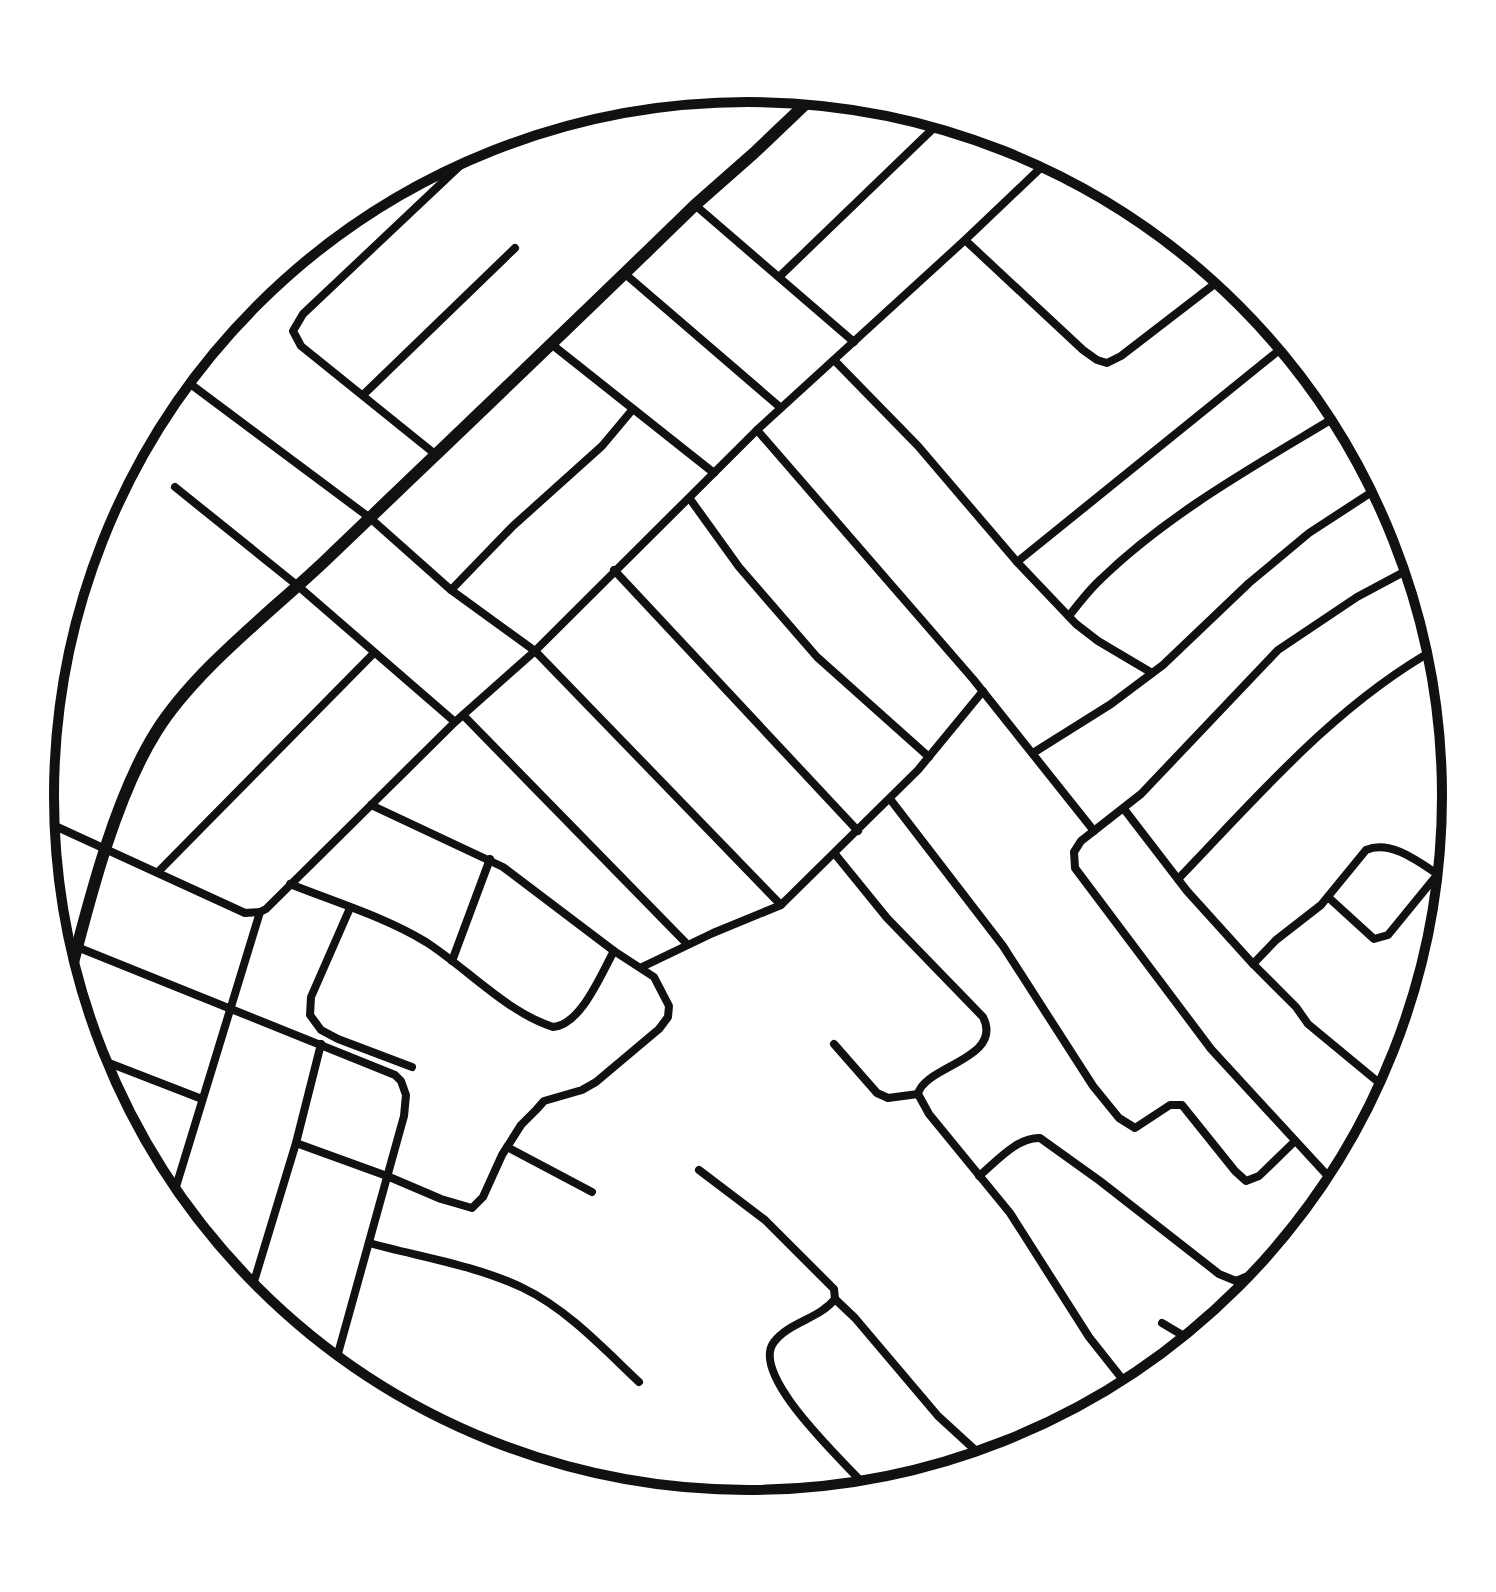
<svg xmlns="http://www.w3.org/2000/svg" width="1496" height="1592" font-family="'PT Sans Narrow',sans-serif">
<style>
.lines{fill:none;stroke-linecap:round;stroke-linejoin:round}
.minor{stroke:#111;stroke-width:8}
.tertiary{stroke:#111;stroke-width:12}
.rim{fill:none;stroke:#111;stroke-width:10}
</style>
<rect width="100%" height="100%" fill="#fff"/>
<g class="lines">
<g class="minor">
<path d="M695 205 854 342"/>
<path d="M965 240 1083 350 1097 360 1107 363 1121 356 1225 276"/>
<path d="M624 273 781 408"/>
<path d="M779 277 943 119"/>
<path d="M550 343 714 473"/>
<path d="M834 360 918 446 1017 562 1076 624 1098 641 1152 673"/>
<path d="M181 377 370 518 451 590 535 651 781 905"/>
<path d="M363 395 515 248"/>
<path d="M757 430 973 679 1094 831"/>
<path d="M435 454 301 346 293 331 303 314 465 161"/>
<path d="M175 487 298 586 455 722"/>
<path d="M690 499 739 567 817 657 929 757"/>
<path d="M1017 562 1288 343"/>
<path d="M614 570 858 831"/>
<path d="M451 590 513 526 602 446 633 409"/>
<path d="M1069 616C1079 603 1089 590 1101 579 1170 512 1260 463 1342 413"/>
<path d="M463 715 687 944"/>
<path d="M1033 753 1111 704 1163 665 1249 583 1309 533 1381 486"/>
<path d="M890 799 1003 946 1093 1086 1119 1118 1135 1128 1170 1105H1182L1235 1171 1246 1181 1259 1176 1295 1141"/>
<path d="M1124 809 1187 891 1253 964 1296 1007 1308 1024 1389 1091"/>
<path d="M42 820 245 913 260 912 266 909 455 722 535 651 757 430 965 240 1050 159"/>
<path d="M835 854 887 918 983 1017C1004 1059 924 1066 918 1094L929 1114 1010 1213 1089 1337 1131 1390"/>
<path d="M158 872 374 653"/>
<path d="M1178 879C1258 796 1336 704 1439 647"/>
<path d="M290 884C335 902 385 917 426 942 468 969 505 1011 553 1027 581 1025 601 974 614 951"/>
<path d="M1328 897 1374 939 1388 935 1437 875"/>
<path d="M350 908 311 997 310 1015 321 1030 338 1039 412 1067"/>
<path d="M77 947 395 1075 401 1081 406 1095 404 1116 334 1368"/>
<path d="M452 961 490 859"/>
<path d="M1253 964 1276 940 1321 905 1366 850C1393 838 1425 867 1448 881"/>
<path d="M642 967 713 933 781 905 918 770 983 691"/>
<path d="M834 1044 877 1093 888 1098 918 1094"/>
<path d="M91 1056 202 1099"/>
<path d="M296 1143 387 1176 441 1199 472 1208 483 1197 502 1155 521 1125 536 1110 544 1101 582 1090 596 1082 659 1029 668 1017 669 1006 654 977 614 951 503 867 371 805"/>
<path d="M507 1147 592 1192"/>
<path d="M699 1170 765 1220 834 1289 835 1299C819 1319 789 1322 774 1342 748 1376 849 1466 871 1492"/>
<path d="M979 1176C996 1162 1017 1137 1040 1138L1100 1181 1219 1274 1236 1281 1248 1276 1336 1191"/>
<path d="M157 1185 174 1192"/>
<path d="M1338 1187 1211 1049 1075 868 1074 852 1081 841 1141 794 1278 650 1357 597 1415 566"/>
<path d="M171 1203 260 912"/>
<path d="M369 1243C420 1257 475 1265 523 1288 567 1309 604 1349 639 1382"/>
<path d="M249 1298 296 1143 321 1044"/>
<path d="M835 1299 855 1318 938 1416 986 1460"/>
<path d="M1162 1323 1194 1342"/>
</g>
<path class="tertiary" d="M68 982C88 905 114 799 156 732 196 668 274 610 329 557 451 440 574 323 695 205L754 153 815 95"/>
</g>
<path d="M0 0H1496V1592H0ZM54 796a694 694 0 1 1 1388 0a694 694 0 1 1-1388 0Z" fill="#fff" fill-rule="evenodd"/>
<path class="rim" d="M54 796a694 694 0 1 1 1388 0a694 694 0 1 1-1388 0Z"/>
</svg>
